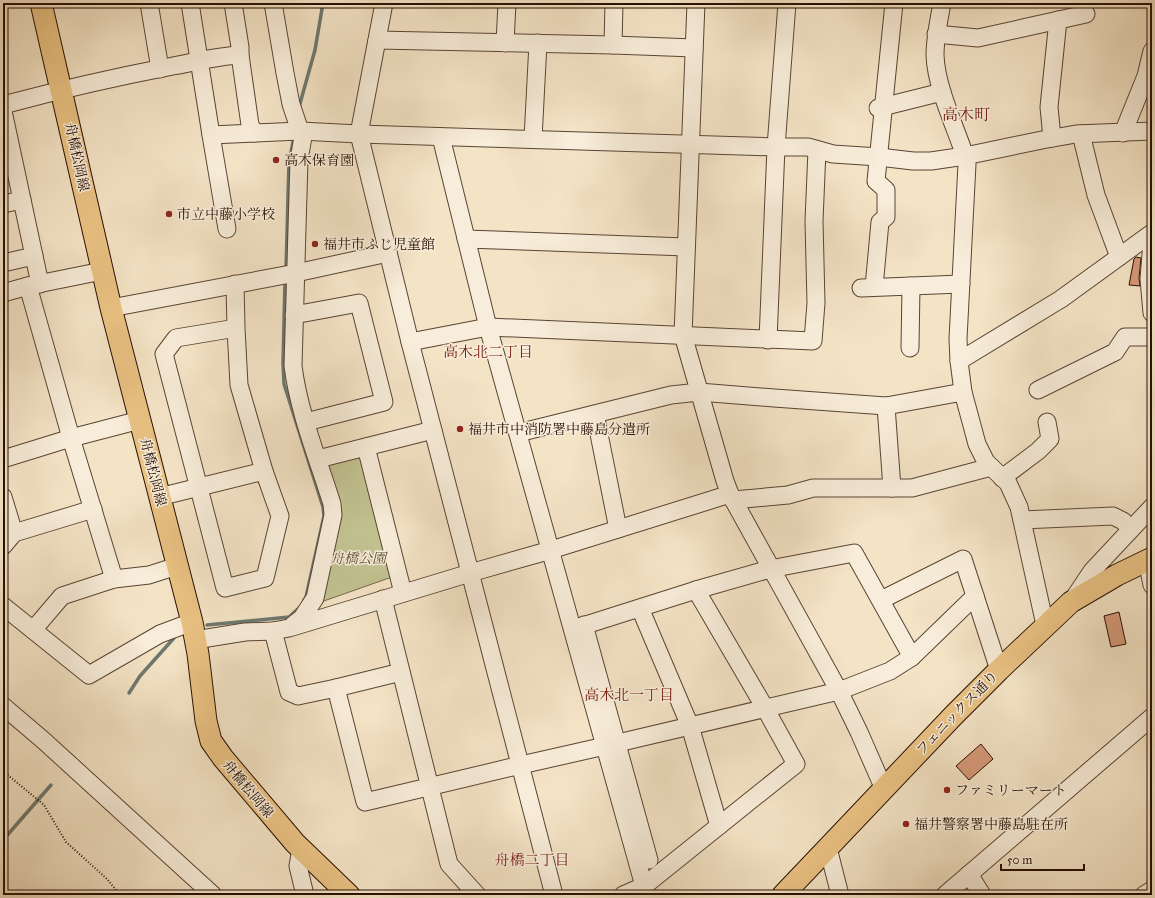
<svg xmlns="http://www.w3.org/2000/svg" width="1155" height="898" font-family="'IM FELL Great Primer','Noto Serif JP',serif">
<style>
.green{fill:#c2c291;stroke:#74684a}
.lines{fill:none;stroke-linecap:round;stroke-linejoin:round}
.stream{stroke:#6d7870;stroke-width:3.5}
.building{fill:#d69979;stroke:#270f03}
.minor-casing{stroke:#5a4434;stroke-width:19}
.major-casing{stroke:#270f03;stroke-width:23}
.path{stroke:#270f03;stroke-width:2;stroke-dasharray:1 2;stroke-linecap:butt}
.minor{stroke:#f8edda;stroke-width:17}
.major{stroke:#eac283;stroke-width:21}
.poi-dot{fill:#8f2418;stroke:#f8edda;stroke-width:1.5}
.labels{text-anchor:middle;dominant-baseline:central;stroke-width:3;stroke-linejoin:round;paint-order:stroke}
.street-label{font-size:14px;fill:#270f03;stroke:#f8edda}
.poi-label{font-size:14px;fill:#270f03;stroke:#f8edda;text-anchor:start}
.park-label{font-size:14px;font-style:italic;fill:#5d4e35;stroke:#f8edda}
.neighbourhood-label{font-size:15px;fill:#7a1f14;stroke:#f8edda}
.quarter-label{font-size:16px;fill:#7a1f14;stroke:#f8edda}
</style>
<rect width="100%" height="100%" fill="#f4e4c6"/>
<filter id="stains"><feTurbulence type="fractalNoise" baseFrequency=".005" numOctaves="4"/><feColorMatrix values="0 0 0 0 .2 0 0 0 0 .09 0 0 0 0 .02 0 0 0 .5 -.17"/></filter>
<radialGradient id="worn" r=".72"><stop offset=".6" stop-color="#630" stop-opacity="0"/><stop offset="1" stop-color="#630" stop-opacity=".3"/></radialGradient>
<path class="green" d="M363 453 392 577 321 602 328 566 326 462Z"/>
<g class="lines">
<g class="stream">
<path d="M299 107 315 50 323 3"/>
<path d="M286 270 289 162 294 137"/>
<path d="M285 280 283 363 284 384 323 507 324 516 306 597 304 600"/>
<path d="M207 625 289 617 299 608"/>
<path d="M129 693 140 676 174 638"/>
<path d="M3 840 51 785"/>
<path d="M3 893 4 895"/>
</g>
</g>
<g class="building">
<path d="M1136 257 1141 258 1139 278 1140 286 1129 285 1134 259Z"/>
<path d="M1119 612 1126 644 1111 647 1104 616Z"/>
<path d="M981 744 993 759 969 780 956 766Z"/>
</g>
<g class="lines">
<g class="minor-casing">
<g id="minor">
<path d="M149 3 160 69"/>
<path d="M190 3 211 135 255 133"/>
<path d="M233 3 240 47V55"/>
<path d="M273 3 285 73 291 104 300 131"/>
<path d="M384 3 359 134 410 342 554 895"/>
<path d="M696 3 683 335 725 481 730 494 839 691 859 732 884 789"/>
<path d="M942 3C939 20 935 38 935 55 936 87 955 126 965 156L967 164 958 339 959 361 963 392 977 444 986 462 1008 483 1019 507 1045 625"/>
<path d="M936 34 978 38 1086 14"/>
<path d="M377 40 613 45 694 48"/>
<path d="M505 43 507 3"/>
<path d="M613 45 614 3"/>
<path d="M3 105C59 90 116 77 173 66 195 62 217 56 240 55L250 125 255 133 300 131 359 134 776 147H808L833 154 879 157 913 161H931L965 156 1042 140 1076 134 1152 131"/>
<path d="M878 108 942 92"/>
<path d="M3 111 40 284"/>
<path d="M1123 133 1146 76 1152 51"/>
<path d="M1081 134 1096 195 1119 257"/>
<path d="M211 135 227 229"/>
<path d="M441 137 488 327 644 886"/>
<path d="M1052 138 1049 107 1058 20"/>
<path d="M533 139 538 43"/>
<path d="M3 204 22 200"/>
<path d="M466 239 686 247"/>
<path d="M1152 242 1149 279 1152 313"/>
<path d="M3 263 34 256"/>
<path d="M235 284 236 328 239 385 264 471 280 516 265 578 225 588 164 354 176 338 236 328"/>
<path d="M28 286 71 438 114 579"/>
<path d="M874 287 880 222 886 217V190L876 181 894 3"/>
<path d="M861 288 961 284"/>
<path d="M3 293 28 286 102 271"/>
<path d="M111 308 296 273 388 253"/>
<path d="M294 315 359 303 384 402 306 422"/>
<path d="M768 340 776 147 787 3"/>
<path d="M410 342 488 327 813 341 816 303 814 221 817 150"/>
<path d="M910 348 911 286"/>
<path d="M959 361 1061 299 1152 233"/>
<path d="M1038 390 1115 352 1125 337H1152"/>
<path d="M886 406 892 488"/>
<path d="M595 414 618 529"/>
<path d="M518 433 671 395 699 392 774 398 886 406 963 392"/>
<path d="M366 447 403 593"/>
<path d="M3 459 71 438 140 420"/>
<path d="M318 459 433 430"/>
<path d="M1002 478 1038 451 1050 439 1047 422"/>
<path d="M3 497 14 533"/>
<path d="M159 497 264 471"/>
<path d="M733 500 788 495 813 488H912L991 467"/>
<path d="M1022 520 1113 516 1123 521 1131 529"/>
<path d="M3 546 14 533 93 509"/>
<path d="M1147 560 1152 585"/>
<path d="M383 599 449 864 477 895"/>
<path d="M881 600 963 559 999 670"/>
<path d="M1072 601 1092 571 1152 507"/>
<path d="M3 606 89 675 160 634 192 622"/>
<path d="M640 608 690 726 719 826"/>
<path d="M293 625 302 618 315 598 333 515 332 504C318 459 299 413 293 366L299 160 304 131"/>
<path d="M584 625 649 860"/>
<path d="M573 629 696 590 770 569 854 553 912 657"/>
<path d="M33 630 62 596 114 579 149 575 177 566"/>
<path d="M273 631 289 692 298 696 336 688 401 672"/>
<path d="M195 640 245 632 273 631 289 628 470 573 551 550 730 494"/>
<path d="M336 688 365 802 521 765 605 746 839 691 890 671 912 657 975 596"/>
<path d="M3 706 43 740 213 895"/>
<path d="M828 848 840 895"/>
<path d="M301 849 298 866 305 895"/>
<path d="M969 874 982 895"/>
<path d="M623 895 644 886 796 764 765 708 696 590"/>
<path d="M945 895 1152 717"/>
<path d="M1144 895 1152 890"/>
</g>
</g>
<g class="major-casing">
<g id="major">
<path d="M41 3 111 308 192 622 198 654 206 721 211 741 223 758 295 843 349 895"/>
<path d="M783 895 954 715 999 670 1071 602 1117 575 1152 558"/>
</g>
</g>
<path class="path" d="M3 771 44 805 66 842 107 879 120 895"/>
<use href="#minor" class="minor"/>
<use href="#major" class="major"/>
</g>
<g class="poi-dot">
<circle cx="276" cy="160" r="4"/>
<circle cx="169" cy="214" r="4"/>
<circle cx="315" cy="244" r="4"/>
<circle cx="460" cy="429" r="4"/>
<circle cx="947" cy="790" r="4"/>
<circle cx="906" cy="824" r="4"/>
</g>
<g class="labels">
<g class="street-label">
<text transform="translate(77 157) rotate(78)">舟橋松岡線</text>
<text transform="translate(153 472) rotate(76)">舟橋松岡線</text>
<text transform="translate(957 713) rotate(-46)">フェニックス通り</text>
<text transform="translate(248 789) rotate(50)">舟橋松岡線</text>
</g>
<g class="poi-label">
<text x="284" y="160">高木保育園</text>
<text x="177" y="214">市立中藤小学校</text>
<text x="323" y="244">福井市ふじ児童館</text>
<text x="468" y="429">福井市中消防署中藤島分遣所</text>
<text x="955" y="790">ファミリーマート</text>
<text x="914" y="824">福井警察署中藤島駐在所</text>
</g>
<g class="park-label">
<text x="358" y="558">舟橋公園</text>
</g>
<g class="neighbourhood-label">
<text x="488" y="352">高木北二丁目</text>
<text x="629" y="695">高木北一丁目</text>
<text x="532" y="860">舟橋二丁目</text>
</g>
<g class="quarter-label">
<text x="966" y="114">高木町</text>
</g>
</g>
<rect width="1155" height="898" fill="none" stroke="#f4e4c6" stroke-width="16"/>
<rect x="4" y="4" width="1147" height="890" fill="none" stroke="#270f03" stroke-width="2"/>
<rect x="8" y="8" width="1139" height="882" fill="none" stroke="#270f03"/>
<path d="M1001 864v6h83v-6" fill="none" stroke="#270f03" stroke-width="2"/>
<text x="1007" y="864" font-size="12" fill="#270f03" stroke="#f8edda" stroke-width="3" paint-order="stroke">50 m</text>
<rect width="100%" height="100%" filter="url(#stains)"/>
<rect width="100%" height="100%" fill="url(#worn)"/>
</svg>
